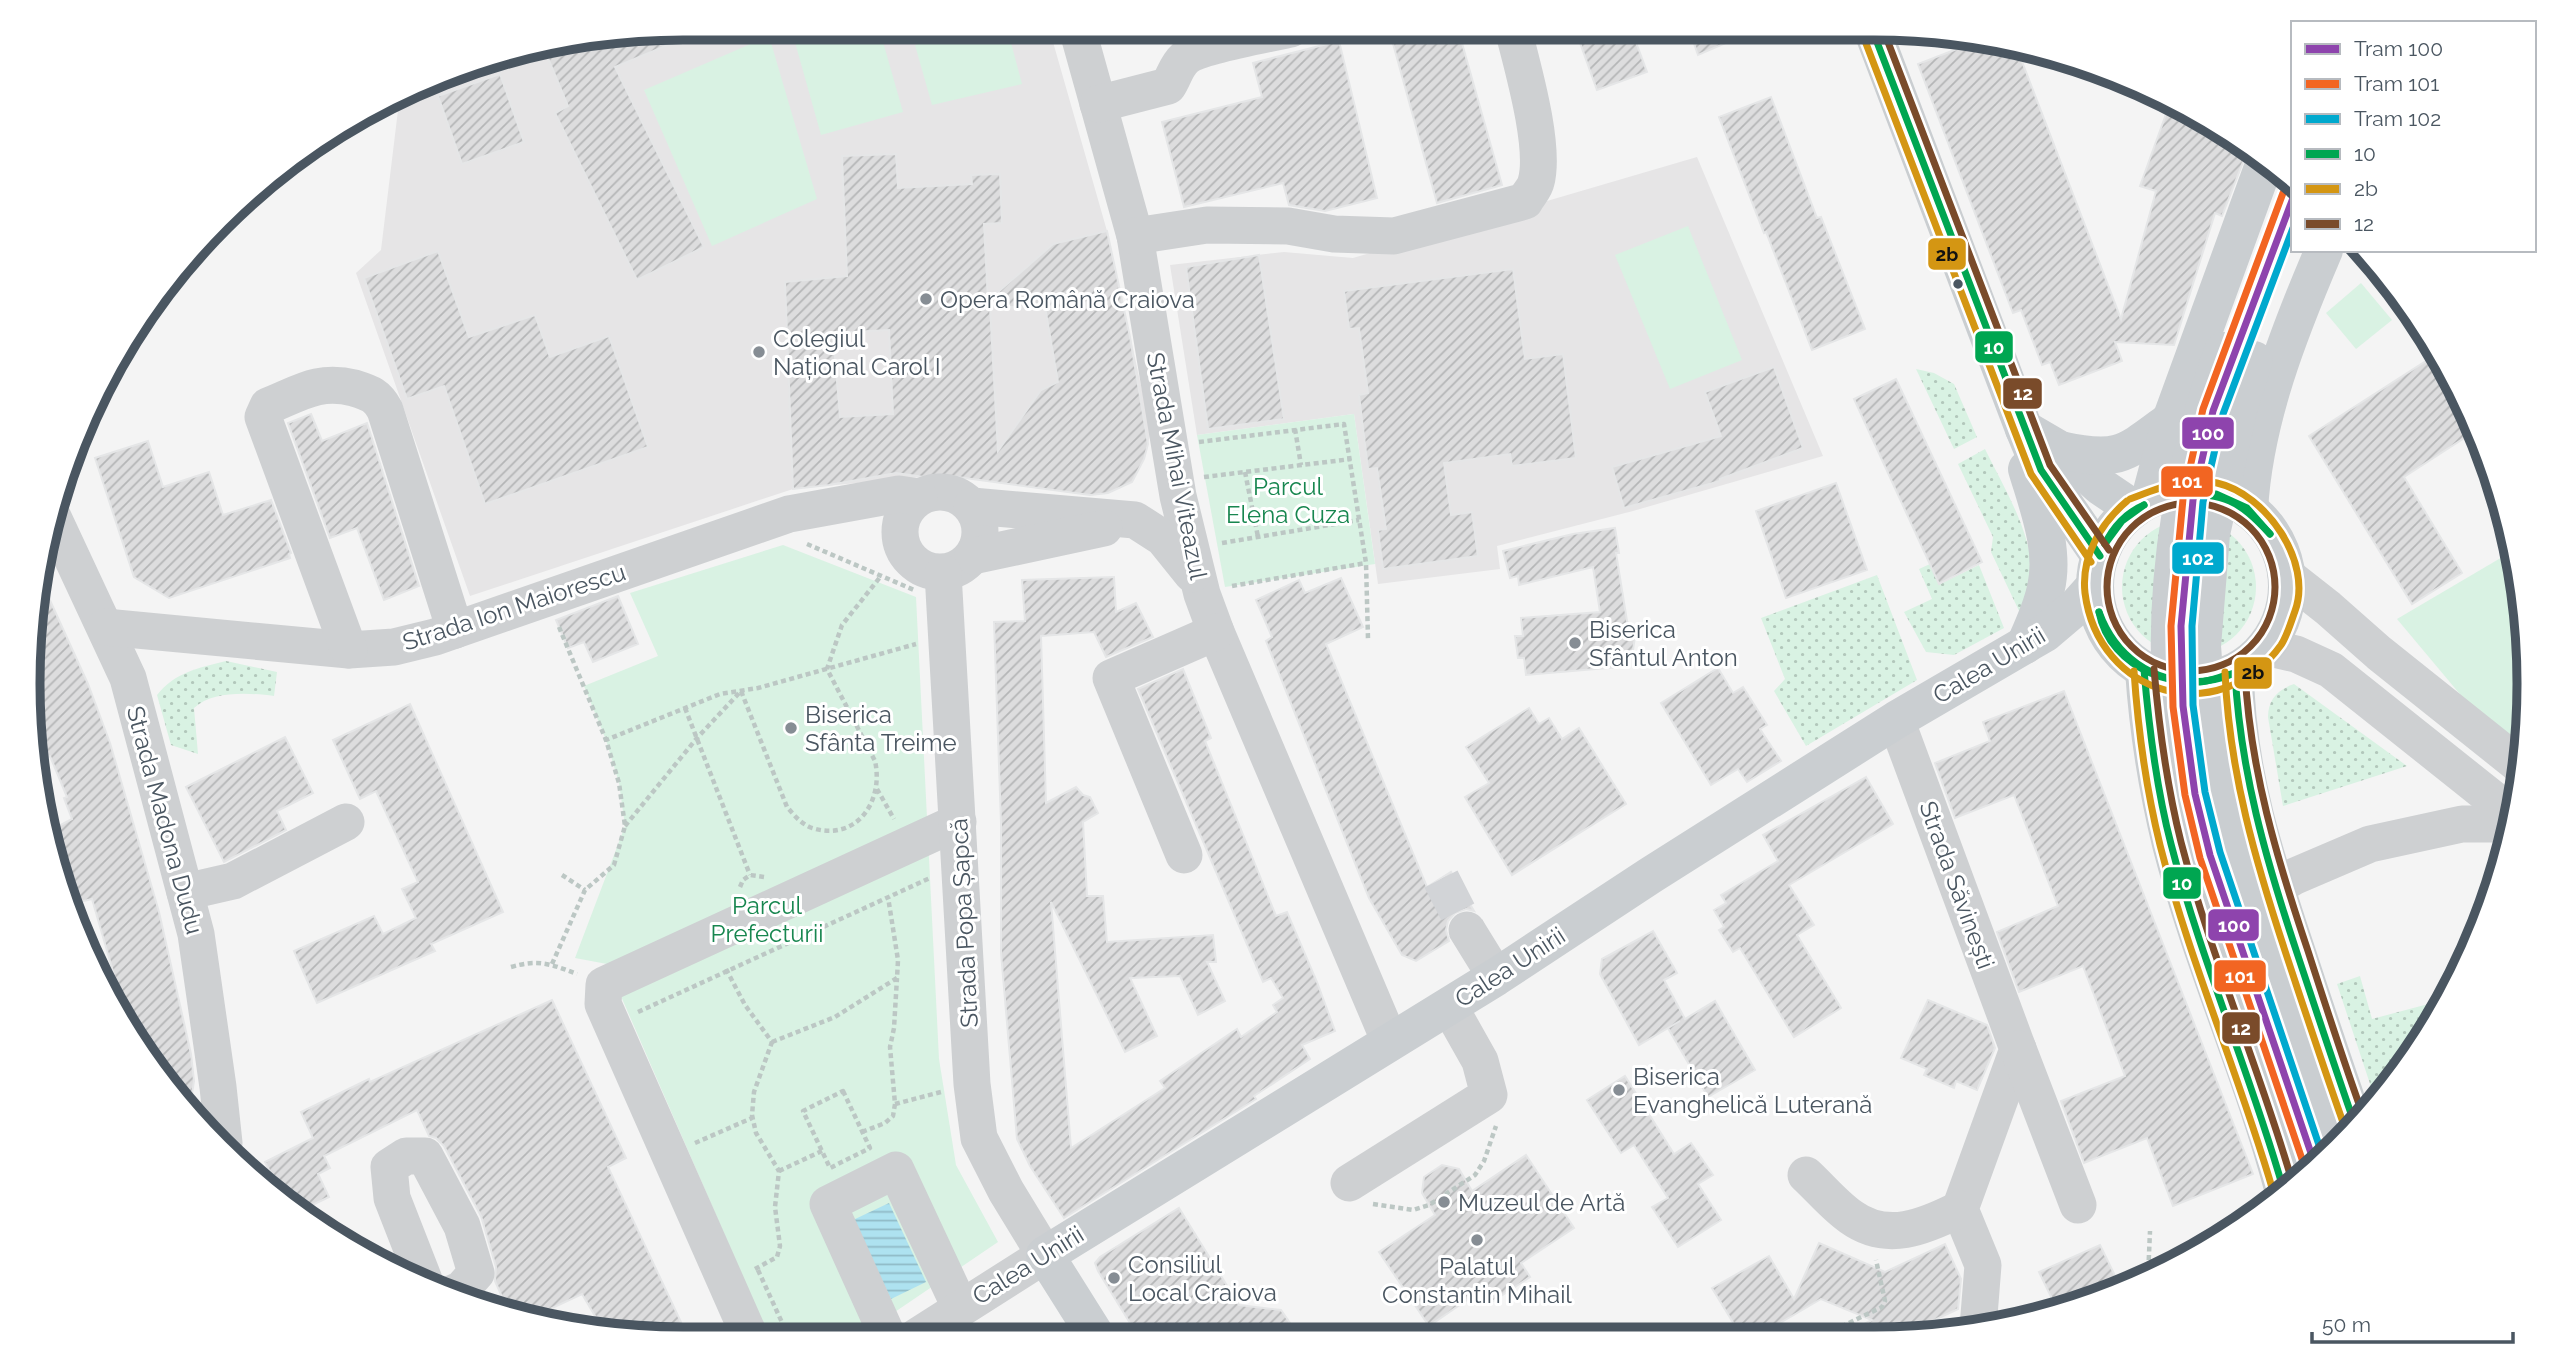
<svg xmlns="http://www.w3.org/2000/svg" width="2557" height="1367" font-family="Raleway,sans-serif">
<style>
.education{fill:#e6e5e6}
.grass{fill:url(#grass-dots)}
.park{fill:#d9f2e3}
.water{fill:url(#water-rules)}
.building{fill:url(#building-hatch);stroke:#e5e6e7;stroke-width:2;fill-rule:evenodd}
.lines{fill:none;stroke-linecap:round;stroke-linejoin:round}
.minor-tunnel{stroke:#d2d4d7;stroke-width:37;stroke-dasharray:37 18;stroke-linecap:butt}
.path{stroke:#bcc7c4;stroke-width:4.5;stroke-dasharray:5 3.5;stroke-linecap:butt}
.minor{stroke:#ced0d2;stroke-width:37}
.major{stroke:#caced1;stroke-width:38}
.major-bridge{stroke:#caced1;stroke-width:38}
.bus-1-casing{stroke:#fff;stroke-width:12}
.bus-2-casing{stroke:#fff;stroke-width:12}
.bus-3-casing{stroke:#fff;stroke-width:12}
.bus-1{stroke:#00a651;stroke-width:7}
.bus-2{stroke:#d49613;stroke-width:7}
.bus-3{stroke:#7a4b2a;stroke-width:7}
.tram-1-casing{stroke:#fff;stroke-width:12}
.tram-2-casing{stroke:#fff;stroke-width:12}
.tram-3-casing{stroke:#fff;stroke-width:12}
.tram-1{stroke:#8e44ad;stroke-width:7}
.tram-2{stroke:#f26522;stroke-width:7}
.tram-3{stroke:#00a9ce;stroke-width:7}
.bus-dot{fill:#4a5661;stroke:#fff;stroke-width:2.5}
.poi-dot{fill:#868d94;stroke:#fff;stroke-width:2.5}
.labels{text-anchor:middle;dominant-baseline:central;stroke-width:6;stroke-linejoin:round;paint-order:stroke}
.poi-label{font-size:24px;fill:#4a5661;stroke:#fff;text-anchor:start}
.street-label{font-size:24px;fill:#4a5661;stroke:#fff}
.park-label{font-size:24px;fill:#17864f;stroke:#fff}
.rim{fill:none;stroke:#4a5661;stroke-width:9}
.line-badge{stroke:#fff;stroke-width:2.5}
.badge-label{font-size:19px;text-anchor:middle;font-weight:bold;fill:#fff}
.pale-badge-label{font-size:19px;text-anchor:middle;font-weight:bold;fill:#111}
</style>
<defs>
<pattern id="grass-dots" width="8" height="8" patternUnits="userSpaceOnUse" patternTransform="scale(1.75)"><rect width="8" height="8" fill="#d9f2e3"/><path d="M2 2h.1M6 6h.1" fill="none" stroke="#b2c7bb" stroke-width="1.8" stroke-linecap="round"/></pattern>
<pattern id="water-rules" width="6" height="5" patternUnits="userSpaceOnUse" patternTransform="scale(1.75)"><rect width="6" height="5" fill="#aee2f0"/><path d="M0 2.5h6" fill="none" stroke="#90bac6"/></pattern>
<pattern id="building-hatch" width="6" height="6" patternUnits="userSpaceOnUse" patternTransform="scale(1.75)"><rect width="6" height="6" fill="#ddddde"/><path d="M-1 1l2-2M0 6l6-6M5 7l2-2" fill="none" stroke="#b5b6b7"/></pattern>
</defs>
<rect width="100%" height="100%" fill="#f4f4f4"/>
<g class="education">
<path d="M684 28H1049L1107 231 1151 431 1144 459 1132 482 1108 493 1090 495 943 475 793 489 470 596 356 273 381 250 399 102 472 63Z"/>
<path d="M1697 157 1823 456 1633 511 1497 546 1500 569 1378 584 1354 414 1197 435 1170 265 1284 252 1353 258Z"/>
</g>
<g class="grass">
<path d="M1916 369 1934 373 1954 384 1977 437 1954 449Z"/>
<path d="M1985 449C2005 490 2035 537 2032 584 2031 594 2024 605 2021 615L1991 552 1993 537 1958 464Z"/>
<circle cx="2189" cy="587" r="67"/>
<path d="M1930 564 1940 584 1979 565 2004 628 1954 655 1926 652 1904 612 1932 599 1919 569Z"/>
<path d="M1877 575 1917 680 1806 746 1774 691 1785 679 1761 618Z"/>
<path d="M226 661 277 672 274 696C250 693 213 690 194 708L198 754 171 745 157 695C175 672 199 668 226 661Z"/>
<path d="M2294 684 2407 766 2283 806 2268 717C2268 700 2277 690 2294 684Z"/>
<path d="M2360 976 2372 1019 2447 999C2439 1015 2428 1035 2413 1046V1051L2376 1102 2337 984Z"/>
</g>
<g class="park">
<path d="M791 28H879L903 112 821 135Z"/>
<path d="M976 28H1007L1022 84 932 105 915 45Z"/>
<path d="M769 36 817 199 712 246 644 90Z"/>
<path d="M1688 226 1742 360 1670 389 1615 255Z"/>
<path d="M2361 283 2392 320 2356 349 2326 313Z"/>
<path d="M1354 414 1375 564 1225 587 1197 435Z"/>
<path d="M783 545 916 597 939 1059 956 1165 998 1242 858 1337H769L607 964 575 958 625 826 619 783 606 740 584 686 658 656 630 593Z"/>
<path d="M2504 556 2517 578 2528 640 2524 746 2464 699 2397 619Z"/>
</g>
<path class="water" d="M889 1203 926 1282 891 1299 853 1220Z"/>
<g class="building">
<path d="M683 28H690L692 35 615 67 704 247 637 280 555 113 568 106 545 51Z"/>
<path d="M1389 29H1458L1502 185 1437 203Z"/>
<path d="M1575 29H1631L1647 72 1597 90Z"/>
<path d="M1689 29H1758L1698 55Z"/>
<path d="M1980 40 2016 46 2121 319 2156 191 2140 186 2170 103 2201 116 2248 149 2222 216 2215 213 2174 345 2115 342 2122 361 2059 385 2050 362 2042 365 2021 310 2013 313 1918 64Z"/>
<path d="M1339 41 1377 198 1325 211 1289 205 1283 183 1184 207 1162 122 1262 97 1253 63Z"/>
<path d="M500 74 524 142 462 164 438 96Z"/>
<path d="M1771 97 1817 218 1821 217 1865 329 1812 350 1766 232 1764 233 1719 117Z"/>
<path d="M896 154 898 188 972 184 971 175 1000 174 1002 223 984 224 988 301 1053 244 1107 231 1130 337 1148 444 1144 459 1132 482 1108 493 1090 495 943 475 924 477 896 473 829 485 793 489 785 282 847 276 842 156ZM990 307H1045L1058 382 1041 390 998 451ZM889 330 893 414 840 417 833 333Z"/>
<path d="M438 251 469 337 535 315 550 357 609 336 648 447 485 504 444 386 407 399 364 278Z"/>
<path d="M1259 255 1284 419 1208 429 1186 267Z"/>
<path d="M1513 269 1525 359 1563 354 1576 458 1512 466 1510 454 1444 463 1451 515 1472 512 1478 556 1383 569 1378 530 1386 529 1377 468 1368 469 1359 395 1368 393 1359 328 1349 329 1344 291Z"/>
<path d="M2437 354 2461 393 2475 431 2404 477 2462 573 2412 604 2309 436Z"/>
<path d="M1774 367 1803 448 1720 479V481L1624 508 1612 467 1721 436 1705 392Z"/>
<path d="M1896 379 1982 562 1939 584 1854 399Z"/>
<path d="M311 414 322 441 367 423 419 586 384 600 357 528 330 538 288 423Z"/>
<path d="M148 441 163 487 209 472 223 515 271 500 291 553 289 554 290 558 169 598 134 577 95 458Z"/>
<path d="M1836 483 1867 570 1786 598 1756 511Z"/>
<path d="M1615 528 1619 553H1616L1627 621 1635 637 1633 650 1628 660 1619 667 1526 675 1524 658H1518L1515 636H1523L1521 618 1600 612 1593 567 1519 585 1518 576 1510 578 1503 551 1573 534Z"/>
<path d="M1114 577 1116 612 1136 603 1153 637 1106 657 1094 632 1041 636 1046 803 1076 787 1083 795 1090 797 1098 813 1083 822 1087 896H1103L1107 942 1213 935 1216 962H1207L1225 1001 1198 1015 1180 976 1130 978 1157 1036 1125 1052 1051 902 1071 1148 1165 1088 1160 1081 1237 1029 1241 1037 1277 1012 1273 1005 1283 998 1271 978 1263 982 1138 689 1183 669 1211 738 1205 741 1276 916 1287 912 1317 982 1335 1031 1302 1045 1310 1059 1254 1096 1256 1099 1064 1218 1030 1166 1017 1139 1001 953V823L994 622 1025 621 1022 580Z"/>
<path d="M1341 578 1363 627 1326 644 1427 887 1451 872 1474 911 1466 909 1455 913 1448 921 1446 930 1449 941 1416 961 1402 955 1369 898 1266 641 1272 637 1256 600 1299 580 1305 593Z"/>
<path d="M43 585 88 684 110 743 159 912 191 1054 194 1081 189 1113 115 993 119 992 92 899 71 904 53 829 72 819 64 798 67 797 50 756 37 760 29 727Z"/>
<path d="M618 596 638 644 593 662 584 642 568 648 556 620Z"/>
<path d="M1718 668 1733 693 1743 687 1767 725 1760 729 1781 761 1747 782 1738 769 1711 785 1661 703Z"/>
<path d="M2064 691 2253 1174 2173 1206 2147 1138 2084 1163 2061 1101 2125 1076 2083 966 2019 992 1997 932 2058 906 2014 795 1955 818 1935 763 1990 741 1983 722Z"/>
<path d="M410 704 503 912 431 944 435 951 317 1003 294 951 374 916 383 934 416 918 402 889 418 882 376 791 360 799 333 740Z"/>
<path d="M1529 708 1539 724 1549 718 1562 739 1579 728 1626 804 1512 875 1465 797 1489 783 1466 747Z"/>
<path d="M285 737 313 793 277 811 286 830 224 862 186 787Z"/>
<path d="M1866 777 1893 824 1789 885 1814 925 1797 935 1841 1008 1794 1037 1740 948 1733 952 1719 930 1724 927 1714 910 1726 903 1721 895 1778 861 1763 835Z"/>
<path d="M1653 931 1677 973 1664 980 1685 1019 1715 1001 1755 1070 1708 1097 1668 1028 1680 1021 1639 1045 1600 974 1602 959Z"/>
<path d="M552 1000 626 1158 608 1167 688 1337 641 1338 604 1331 582 1294 529 1319 510 1315 495 1281 496 1267 481 1216 444 1146 436 1138 429 1136 417 1110 324 1156 330 1168 318 1174 329 1197 304 1209 277 1186 265 1162 313 1138 301 1112 369 1079 370 1082Z"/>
<path d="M1928 1000 1987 1025 1995 1048 1977 1090 1956 1081 1954 1088 1924 1075 1927 1069 1901 1058Z"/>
<path d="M1625 1076 1674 1154 1691 1143 1713 1175 1698 1184 1721 1220 1678 1247 1652 1207 1668 1198 1634 1145 1621 1153 1587 1100Z"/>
<path d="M1526 1155 1574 1228 1521 1263 1530 1277 1492 1302 1483 1289 1429 1326 1379 1252 1435 1215 1422 1193 1424 1177 1442 1165 1459 1169 1472 1191Z"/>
<path d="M1179 1208 1239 1305 1281 1310 1299 1336H1138L1098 1271 1095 1263 1100 1257Z"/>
<path d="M1819 1243 1885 1272 1945 1244 1961 1279 1958 1309 1905 1334H1845L1872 1320 1821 1299 1761 1334H1740L1712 1288 1769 1256 1794 1299Z"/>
<path d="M2100 1245 2122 1290 2056 1307 2039 1272Z"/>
</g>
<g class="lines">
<path class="minor-tunnel" d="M1441 879 1467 930"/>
<g class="path">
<path d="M1295 429 1301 465"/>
<path d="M1199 442 1344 424 1366 563 1368 639"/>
<path d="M1245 472 1258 537"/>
<path d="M1204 477 1351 459"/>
<path d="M1222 543 1359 520"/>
<path d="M807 544 914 590"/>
<path d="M1232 586 1366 563"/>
<path d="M559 627 606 740"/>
<path d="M685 708 750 875"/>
<path d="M877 789 894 819"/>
<path d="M625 826 697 738 741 691 787 807C794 815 801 824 812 828 857 842 884 801 875 761L827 669 842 625 881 576"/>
<path d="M562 875 585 890"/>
<path d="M740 887 743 880 750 875 764 877"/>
<path d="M552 964 585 890 614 865 625 826 619 783 606 740 720 694 758 688 916 644"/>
<path d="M511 967C538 959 551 964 577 974"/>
<path d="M726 969 745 1005 772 1042"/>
<path d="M638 1012 930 878"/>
<path d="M772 1042 835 1017 897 978 898 960 888 897"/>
<path d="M843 1091 870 1148 830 1168 803 1111Z"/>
<path d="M895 1104 941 1092"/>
<path d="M862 1132 885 1123 893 1116 895 1104 890 1047 894 1028 897 978"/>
<path d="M695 1143 752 1118"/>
<path d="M779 1171 822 1151"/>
<path d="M1373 1204 1413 1210 1429 1205 1475 1175 1484 1161 1496 1126"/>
<path d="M755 1269 777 1257 780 1246 775 1207 779 1171 756 1133 752 1115 754 1092 772 1042"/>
<path d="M758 1270 785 1329V1333L780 1336"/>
<path d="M2148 1277 2150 1231"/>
<path d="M1826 1334 1882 1307 1885 1301 1876 1260"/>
</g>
<g class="minor">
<path d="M1077 28 1135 236 1178 496 1202 594 1216 632 1390 1042"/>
<path d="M1098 104 1168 86C1174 77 1176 66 1185 58 1199 46 1269 34 1291 29"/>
<path d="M1135 236 1207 225 1288 226 1334 234 1394 236 1525 201C1528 195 1535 188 1536 182 1546 147 1522 65 1513 29"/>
<circle cx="940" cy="532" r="40"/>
<path d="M972 506 1135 520 1163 538 1192 574"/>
<path d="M51 513 128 678 196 934 218 1087 224 1143"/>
<path d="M973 556 1104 528"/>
<path d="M2286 575 2328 608 2379 653 2523 768"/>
<path d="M105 627 349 650 394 647 435 637 789 514 899 494 919 497"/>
<path d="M2265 647 2296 654 2331 670 2513 815"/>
<path d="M349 650 263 417 268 406C300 393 319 379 354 388 370 393 377 395 385 410L455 630"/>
<path d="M1896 720 2018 1049 1960 1209 1983 1265 1978 1328"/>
<path d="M1184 855 1111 678 1216 632"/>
<path d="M2274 889 2293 877 2370 844 2462 824H2511"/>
<path d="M185 892 233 881 346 822"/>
<path d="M1467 930 1496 977"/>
<path d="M2018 1049 2078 1205"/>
<path d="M1806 1175C1821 1189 1835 1206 1851 1217 1887 1243 1924 1227 1960 1209"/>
<path d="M1349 1183 1489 1095 1480 1061 1449 1006"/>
<path d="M424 1280 392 1198 389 1167 406 1156H425L462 1226 476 1273 461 1290 455 1292"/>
<path d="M750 1337 603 1004 604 985 958 822"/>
<path d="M888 1337 828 1204 896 1170 960 1307"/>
<path d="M916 1337 1045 1255 1006 1191 979 1138 972 1084 943 573"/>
</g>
<g class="major">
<path d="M1872 29 2024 429 2041 470 2100 556"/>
<path d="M2024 429 2060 450 2100 486 2134 509"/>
<path d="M2060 450C2119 463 2125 454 2171 420"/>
<circle cx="2191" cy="586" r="96"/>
<path d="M2150 499 2171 420 2265 162"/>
<path d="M2249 510C2254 420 2289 332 2324 250"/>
<path d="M2025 645C2033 627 2042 608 2046 588 2055 549 2038 506 2027 469"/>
<path d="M2144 670C2148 729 2157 787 2171 844 2201 961 2252 1072 2283 1188"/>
<path d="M2235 672C2236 770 2266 861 2297 953 2316 1011 2335 1068 2355 1125"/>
<path d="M1096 1336 1045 1255 1496 977 1651 875 1896 720 2045 633 2078 605 2095 586"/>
</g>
<g class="major-bridge">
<path d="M2223 351C2170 501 2152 660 2190 816 2212 905 2248 990 2278 1077 2288 1108 2297 1138 2306 1168"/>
<path d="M2254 360 2239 406 2211 534 2202 646 2206 699 2213 758 2235 872 2331 1147"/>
</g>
<g class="bus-1-casing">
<g id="bus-1">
<path d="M1872 29 2041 470 2100 556"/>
<path d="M2179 493C2226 495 2237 499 2270 534"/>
<path d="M2179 493 2216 494 2247 508 2270 534"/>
<path d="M2105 544C2113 527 2127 512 2144 505"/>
<path d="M2105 544 2122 521 2144 505"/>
<path d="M2099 612C2115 656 2152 683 2200 682 2210 681 2222 676 2232 674"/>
<path d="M2099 612C2110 670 2181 696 2232 674"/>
<path d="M2144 670C2149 728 2156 787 2171 844 2201 961 2250 1072 2283 1188"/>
<path d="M2235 672C2240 770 2266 860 2297 953 2316 1010 2335 1068 2355 1125"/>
</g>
</g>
<g class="bus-2-casing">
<g id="bus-2">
<path d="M1862 33 2031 474 2091 562"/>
<path d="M2127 501C2100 524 2081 557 2085 593 2098 696 2219 731 2281 645 2287 636 2291 622 2295 611 2313 562 2266 494 2217 483 2185 476 2159 488 2130 499"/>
<path d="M2134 671C2138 730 2146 788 2160 845 2190 963 2239 1074 2273 1191"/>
<path d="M2225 672C2229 772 2256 863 2287 957 2306 1014 2325 1072 2345 1128"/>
</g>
</g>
<g class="bus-3-casing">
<g id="bus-3">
<path d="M1883 29 2050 465 2109 550"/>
<circle cx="2191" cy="587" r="84"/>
<path d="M2154 669C2159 727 2167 786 2181 842 2211 957 2259 1067 2292 1181"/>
<path d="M2245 672C2250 769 2277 859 2308 951 2326 1007 2344 1063 2364 1118"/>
</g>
</g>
<use href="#bus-1" class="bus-1"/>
<use href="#bus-2" class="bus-2"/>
<use href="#bus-3" class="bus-3"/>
<g class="tram-1-casing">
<path id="tram-1" d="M2293 198 2213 411 2193 500 2181 626 2183 706 2195 794 2210 855 2314 1162"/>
</g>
<g class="tram-2-casing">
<path id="tram-2" d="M2283 193 2203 409 2183 499 2171 626 2173 707 2185 795 2200 858 2304 1165"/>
</g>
<g class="tram-3-casing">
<path id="tram-3" d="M2293 228 2223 414 2203 502 2192 626 2193 705 2205 792 2220 852 2322 1154"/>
</g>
<use href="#tram-1" class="tram-1"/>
<use href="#tram-2" class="tram-2"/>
<use href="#tram-3" class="tram-3"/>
</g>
<circle class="bus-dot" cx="1958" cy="284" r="6"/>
<g class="poi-dot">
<circle cx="926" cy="299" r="7"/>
<circle cx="759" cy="352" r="7"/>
<circle cx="1575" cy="643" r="7"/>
<circle cx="791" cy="728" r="7"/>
<circle cx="1619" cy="1090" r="7"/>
<circle cx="1444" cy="1202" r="7"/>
<circle cx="1477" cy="1240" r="7"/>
<circle cx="1114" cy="1278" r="7"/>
</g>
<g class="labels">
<g class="poi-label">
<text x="940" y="299">Opera Română Craiova</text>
<text x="773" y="338">Colegiul<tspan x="773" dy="28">Național Carol I</tspan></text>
<text x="1589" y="629">Biserica<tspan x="1589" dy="28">Sfântul Anton</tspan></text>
<text x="805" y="714">Biserica<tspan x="805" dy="28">Sfânta Treime</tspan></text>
<text x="1633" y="1076">Biserica<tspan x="1633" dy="28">Evanghelică Luterană</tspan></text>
<text x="1458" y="1202">Muzeul de Artă</text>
<text x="1128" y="1264">Consiliul<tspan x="1128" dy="28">Local Craiova</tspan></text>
<text x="1477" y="1266" text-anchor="middle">Palatul<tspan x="1477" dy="28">Constantin Mihail</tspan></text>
</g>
<g class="street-label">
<text transform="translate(1177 466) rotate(79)">Strada Mihai Viteazul</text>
<text transform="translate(514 607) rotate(-18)">Strada Ion Maiorescu</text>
<text transform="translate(1989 665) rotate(-31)">Calea Unirii</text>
<text transform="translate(165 820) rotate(75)">Strada Madona Dudu</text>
<text transform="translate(1957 885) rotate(70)">Strada Săvinești</text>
<text transform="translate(964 923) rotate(-93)">Strada Popa Șapcă</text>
<text transform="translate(1510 967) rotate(-33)">Calea Unirii</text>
<text transform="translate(1028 1265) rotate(-32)">Calea Unirii</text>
</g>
<g class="park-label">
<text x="1288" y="486">Parcul<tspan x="1288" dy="28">Elena Cuza</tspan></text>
<text x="767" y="905">Parcul<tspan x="767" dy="28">Prefecturii</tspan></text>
</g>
</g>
<path d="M0 0H2557V1367H0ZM683 40H1874A643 643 0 0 1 2517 683V684A643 643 0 0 1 1874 1327H683A643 643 0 0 1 40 684V683A643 643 0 0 1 683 40Z" fill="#fff" fill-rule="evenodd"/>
<path class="rim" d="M683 40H1874A643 643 0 0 1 2517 683V684A643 643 0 0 1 1874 1327H683A643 643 0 0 1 40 684V683A643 643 0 0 1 683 40Z"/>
<g class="line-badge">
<rect x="1927" y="237" width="40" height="34" rx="7" fill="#d49613"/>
<rect x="1974" y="330" width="40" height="34" rx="7" fill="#00a651"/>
<rect x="2002" y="377" width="41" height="33" rx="7" fill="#7a4b2a"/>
<rect x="2181" y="416" width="54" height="34" rx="7" fill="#8e44ad"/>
<rect x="2160" y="465" width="54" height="33" rx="7" fill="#f26522"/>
<rect x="2171" y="541" width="54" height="34" rx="7" fill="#00a9ce"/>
<rect x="2233" y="656" width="40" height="34" rx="7" fill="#d49613"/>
<rect x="2162" y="866" width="40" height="34" rx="7" fill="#00a651"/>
<rect x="2207" y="908" width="53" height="34" rx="7" fill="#8e44ad"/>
<rect x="2213" y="959" width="54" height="34" rx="7" fill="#f26522"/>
<rect x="2221" y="1011" width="40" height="34" rx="7" fill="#7a4b2a"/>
</g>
<g class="badge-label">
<text x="1994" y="354">10</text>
<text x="2023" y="400">12</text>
<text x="2208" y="440">100</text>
<text x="2187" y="488">101</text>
<text x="2198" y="565">102</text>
<text x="2182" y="890">10</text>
<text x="2234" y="932">100</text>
<text x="2240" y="983">101</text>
<text x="2241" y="1035">12</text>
</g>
<g class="pale-badge-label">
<text x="1947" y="261">2b</text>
<text x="2253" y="679">2b</text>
</g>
<rect x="2291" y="21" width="245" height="231" fill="#ffffff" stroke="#b7bbc0" stroke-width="2"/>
<rect x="2305" y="44" width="35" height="10" fill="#8e44ad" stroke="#b7bbc0" stroke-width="2"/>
<text x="2354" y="56" font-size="21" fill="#4a5661">Tram 100</text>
<rect x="2305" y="79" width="35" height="10" fill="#f26522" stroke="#b7bbc0" stroke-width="2"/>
<text x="2354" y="91" font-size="21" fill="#4a5661">Tram 101</text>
<rect x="2305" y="114" width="35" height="10" fill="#00a9ce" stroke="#b7bbc0" stroke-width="2"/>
<text x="2354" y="126" font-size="21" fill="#4a5661">Tram 102</text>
<rect x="2305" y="149" width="35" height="10" fill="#00a651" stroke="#b7bbc0" stroke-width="2"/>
<text x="2354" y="161" font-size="21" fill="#4a5661">10</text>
<rect x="2305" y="184" width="35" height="10" fill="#d49613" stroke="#b7bbc0" stroke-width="2"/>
<text x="2354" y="196" font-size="21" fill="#4a5661">2b</text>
<rect x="2305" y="219" width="35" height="10" fill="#7a4b2a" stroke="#b7bbc0" stroke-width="2"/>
<text x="2354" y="231" font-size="21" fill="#4a5661">12</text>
<path d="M2312 1332v10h201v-10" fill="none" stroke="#4a5661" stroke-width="3.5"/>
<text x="2322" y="1332" font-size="21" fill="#4a5661" stroke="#ffffff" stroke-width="5" paint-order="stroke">50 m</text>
</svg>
